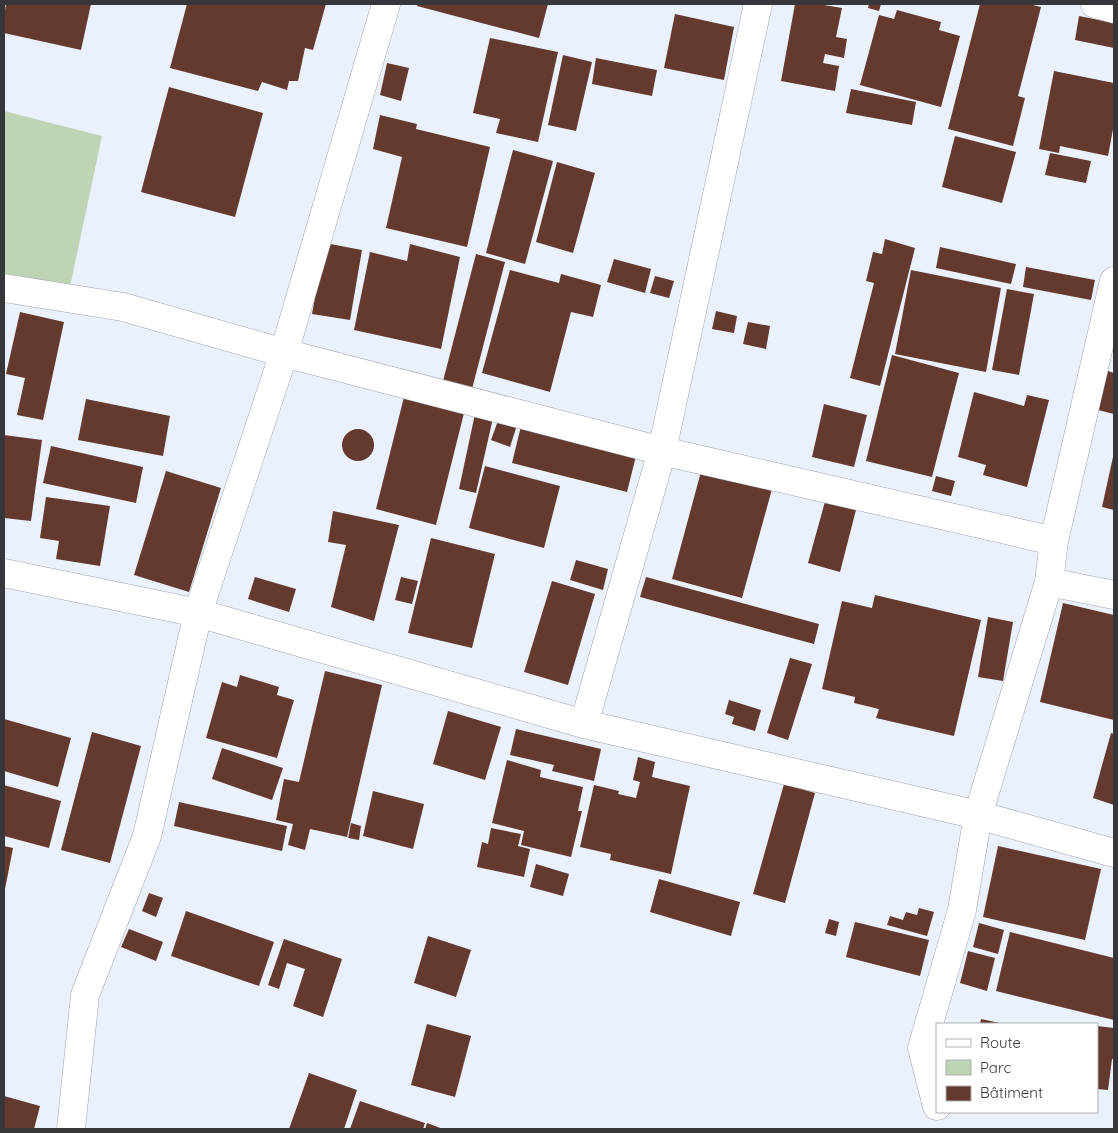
<svg xmlns="http://www.w3.org/2000/svg" width="1118" height="1133" font-family="Quicksand,sans-serif">
<style>
.green{fill:#bdd4b5}
.building{fill:#633a2d}
.lines{fill:none;stroke-linecap:round;stroke-linejoin:round}
.street-casing{stroke:#9fa4ae;stroke-width:29}
.street{stroke:#fff;stroke-width:28}
</style>
<rect width="100%" height="100%" fill="#ebf1fc"/>
<path class="green" d="M4 111 102 136 68 296 4 286Z"/>
<g class="building">
<path d="M6 4H91L81 50 4 33V16Z"/>
<path d="M187 4H326L313 50 305 48 298 81H289L287 90 262 82 258 91 170 68Z"/>
<path d="M418 4H548L539 38 417 6Z"/>
<path d="M795 4H818L842 8 836 37 847 39 844 58 825 54 823 63 839 66 835 91 781 81Z"/>
<path d="M869 4H881L879 11 868 8Z"/>
<path d="M980 4H1029L1041 7 1018 96 1025 98 1013 146 948 129Z"/>
<path d="M897 10 941 22 939 30 960 36 941 107 860 85 879 15 894 19Z"/>
<path d="M675 14 734 27 724 80 664 68Z"/>
<path d="M1079 16 1114 23V48L1075 40Z"/>
<path d="M490 38 558 52 538 142 496 133 500 119 473 113Z"/>
<path d="M563 55 592 62 576 131 548 125Z"/>
<path d="M596 58 657 70 652 96 592 84Z"/>
<path d="M387 63 409 68 401 101 380 95Z"/>
<path d="M1054 71 1114 83V124L1108 156 1060 146 1059 153 1039 149Z"/>
<path d="M169 87 263 113 235 217 141 192Z"/>
<path d="M851 89 916 102 912 125 846 113Z"/>
<path d="M380 115 417 124 416 129 490 147 467 247 386 228 402 157 373 149Z"/>
<path d="M955 136 1016 152 1002 203 942 187Z"/>
<path d="M513 150 553 161 525 264 486 253Z"/>
<path d="M1050 153 1091 161 1086 183 1045 175Z"/>
<path d="M557 162 595 173 573 253 536 242Z"/>
<path d="M885 239 915 248 880 386 850 378 874 283 866 281 873 252 882 254Z"/>
<path d="M325 243 362 250 350 320 312 314Z"/>
<path d="M410 244 460 257 441 349 354 330 370 252 407 261Z"/>
<path d="M940 247 1016 264 1011 284 936 268Z"/>
<path d="M476 254 505 262 472 389 443 381Z"/>
<path d="M614 259 651 269 645 293 607 282Z"/>
<path d="M1026 267 1095 280 1091 300 1023 287Z"/>
<path d="M510 270 559 283 561 274 601 285 593 317 571 312 550 392 482 373Z"/>
<path d="M911 270 1001 288 986 372 895 354Z"/>
<path d="M655 276 674 281 669 298 650 293Z"/>
<path d="M1007 289 1034 294 1019 375 992 370Z"/>
<path d="M716 311 737 316 734 333 712 329Z"/>
<path d="M20 312 64 322 43 420 17 415 25 378 6 374Z"/>
<path d="M748 322 770 326 766 349 743 344Z"/>
<path d="M892 355 959 373 932 477 866 461Z"/>
<path d="M1108 371 1114 373V414L1098 410Z"/>
<path d="M974 392 1024 406 1027 395 1049 400 1027 487 983 475 986 465 958 457Z"/>
<path d="M404 397 464 413 436 525 376 509Z"/>
<path d="M86 399 170 416 163 456 78 440Z"/>
<path d="M824 404 867 415 854 467 812 457Z"/>
<path d="M475 414 493 418 476 493 459 489Z"/>
<path d="M499 418 517 425 510 447 491 440Z"/>
<path d="M522 422 637 452 627 492 512 463Z"/>
<circle cx="358" cy="445" r="16"/>
<path d="M4 435 42 440 31 521 4 518Z"/>
<path d="M51 446 143 467 136 503 43 483Z"/>
<path d="M1113 457H1114V510L1102 507Z"/>
<path d="M485 466 560 486 544 548 469 528Z"/>
<path d="M702 468 772 489 742 598 672 579Z"/>
<path d="M166 471 221 488 189 592 134 575Z"/>
<path d="M936 476 955 481 951 496 932 491Z"/>
<path d="M46 497 110 506 100 566 56 559 59 541 40 538Z"/>
<path d="M826 498 857 506 840 572 808 563Z"/>
<path d="M333 511 399 525 374 621 331 607 346 545 328 542Z"/>
<path d="M431 538 495 554 472 648 408 633Z"/>
<path d="M576 560 608 569 603 590 570 580Z"/>
<path d="M255 577 296 589 289 612 248 599Z"/>
<path d="M401 577 418 581 412 604 395 600Z"/>
<path d="M646 577 819 624 814 644 640 597Z"/>
<path d="M552 581 595 594 568 685 524 672Z"/>
<path d="M875 595 981 620 954 736 876 718 879 709 854 703 855 697 822 689 842 601 872 608Z"/>
<path d="M1063 603 1114 615V720L1040 702Z"/>
<path d="M988 617 1013 622 1003 681 978 677Z"/>
<path d="M790 658 812 664 788 740 767 733Z"/>
<path d="M325 671 382 685 347 837 310 829 305 850 288 845 293 824 276 820 284 779 299 782Z"/>
<path d="M240 675 279 687 277 695 294 700 277 758 206 738 222 682 237 687Z"/>
<path d="M729 700 761 710 755 731 732 724 734 717 725 714Z"/>
<path d="M448 711 501 727 485 780 433 764Z"/>
<path d="M4 719 71 738 58 787 4 771Z"/>
<path d="M516 729 601 749 594 781 552 771 554 765 510 755Z"/>
<path d="M92 732 141 746 110 863 61 850Z"/>
<path d="M1111 733 1114 734V805L1093 798Z"/>
<path d="M222 748 283 768 272 800 212 779Z"/>
<path d="M638 757 655 762 652 777 690 786 671 874 610 860 611 854 580 847 594 785 619 791 618 794 636 798 640 782 633 780Z"/>
<path d="M507 760 541 770 540 777 583 787 578 811H582L571 857 521 845 524 831 492 823Z"/>
<path d="M784 784 815 793 785 903 753 894Z"/>
<path d="M4 785 61 801 49 848 4 836Z"/>
<path d="M373 791 424 804 413 849 363 836Z"/>
<path d="M179 802 287 826 282 851 174 826Z"/>
<path d="M351 823 361 826 359 840 348 838Z"/>
<path d="M491 828 521 834 518 846 530 849 524 877 477 867 482 842 488 844Z"/>
<path d="M4 846 13 848 5 889H4Z"/>
<path d="M998 846 1101 869 1085 940 983 917Z"/>
<path d="M536 864 569 874 563 896 530 887Z"/>
<path d="M659 879 740 902 731 936 650 912Z"/>
<path d="M149 893 163 898 156 917 142 911Z"/>
<path d="M919 908 934 912 927 936 887 925 890 916 903 920 906 912 917 915Z"/>
<path d="M186 911 274 942 259 986 171 956Z"/>
<path d="M829 919 839 922 836 936 825 933Z"/>
<path d="M855 922 929 940 920 976 846 957Z"/>
<path d="M979 923 1004 930 998 954 973 947Z"/>
<path d="M129 929 163 942 156 961 121 947Z"/>
<path d="M1010 932 1114 958V1020L996 991Z"/>
<path d="M428 936 471 950 456 997 414 983Z"/>
<path d="M284 939 342 959 323 1017 293 1006 305 969 287 963 279 989 268 985Z"/>
<path d="M968 951 995 958 987 991 960 983Z"/>
<path d="M981 1019 1000 1023V1024H980Z"/>
<path d="M427 1024 471 1036 455 1097 411 1085Z"/>
<path d="M1097 1026 1114 1028V1059H1112L1108 1090 1097 1089Z"/>
<path d="M309 1073 357 1090 344 1129H289Z"/>
<path d="M4 1096 40 1106 34 1129H4Z"/>
<path d="M360 1101 425 1123 423 1129H350Z"/>
<path d="M427 1123 443 1129H425Z"/>
</g>
<g class="lines">
<g class="street-casing">
<g id="street">
<path d="M1095 4 1114 9"/>
<path d="M4 288 123 307 284 353 662 451 1054 541"/>
<path d="M4 573 198 613 584 724 978 815 1114 853"/>
<path d="M1049 582 1114 595"/>
<path d="M584 724 662 451 758 4"/>
<path d="M937 1106 922 1048 962 910 978 815 1049 582 1054 541 1114 281"/>
<path d="M71 1129 85 995 147 836 198 613 284 353 386 4"/>
</g>
</g>
<use href="#street" class="street"/>
</g>
<rect width="1118" height="1133" fill="none" stroke="#35373b" stroke-width="10"/>
<rect x="936" y="1023" width="162" height="90" fill="#ffffff" stroke="#aeafb1"/>
<rect x="946" y="1039" width="25" height="8" fill="#ffffff" stroke="#aeafb1"/>
<text x="980" y="1048" font-size="15" fill="#35373b">Route</text>
<rect x="946" y="1060" width="25" height="15" fill="#bdd4b5" stroke="#aeafb1"/>
<text x="980" y="1073" font-size="15" fill="#35373b">Parc</text>
<rect x="946" y="1086" width="25" height="15" fill="#633a2d" stroke="#aeafb1"/>
<text x="980" y="1098" font-size="15" fill="#35373b">Bâtiment</text>
</svg>
